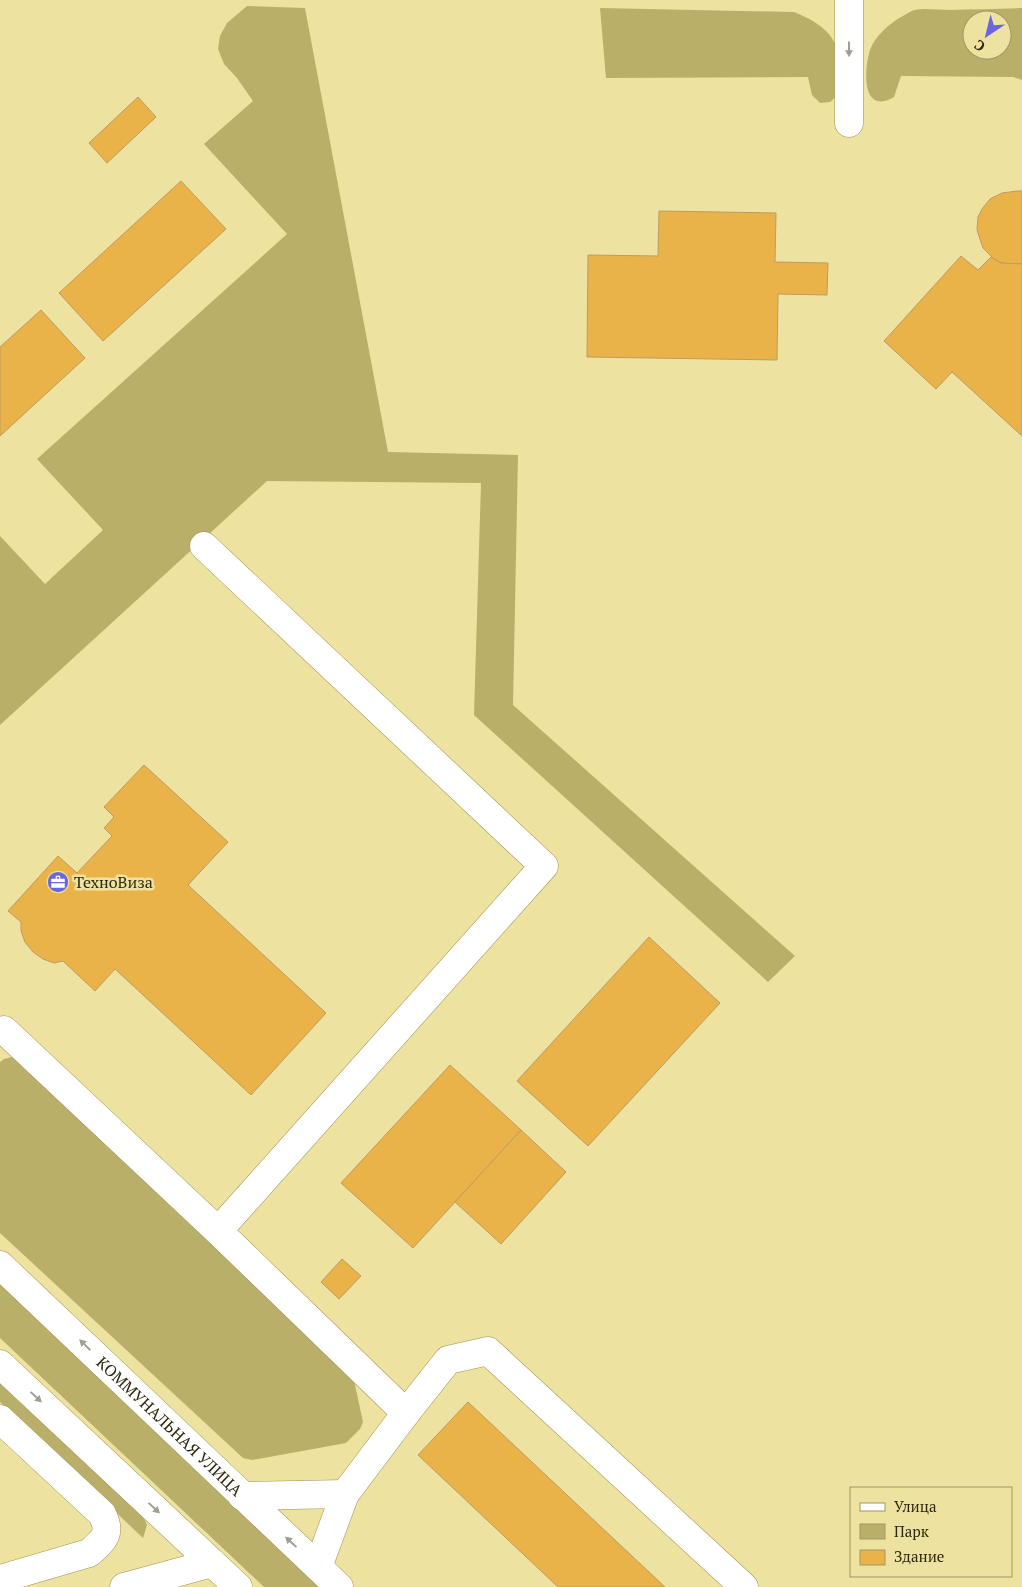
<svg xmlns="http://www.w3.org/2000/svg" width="1022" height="1587" font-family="'PT Serif',serif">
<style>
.green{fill:#baaf69;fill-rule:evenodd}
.building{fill:#eab349;stroke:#bd9b61}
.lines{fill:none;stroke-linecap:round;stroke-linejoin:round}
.minor-casing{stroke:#9e9353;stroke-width:29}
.major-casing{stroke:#9e9353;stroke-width:29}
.minor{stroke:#fff;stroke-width:28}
.major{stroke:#fff;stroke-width:28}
.oneway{fill:#a09e92}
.labels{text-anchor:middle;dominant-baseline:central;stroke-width:5;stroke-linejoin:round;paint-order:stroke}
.poi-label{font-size:16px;fill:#2d280d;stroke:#ede29f;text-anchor:start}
.street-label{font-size:16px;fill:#2d280d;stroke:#ede29f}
</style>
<rect width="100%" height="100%" fill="#ede29f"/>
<g class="green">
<path d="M247 6 305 8 388 452 518 455 513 705 795 956 768 982 474 715 481 483 267 481 0 725V536L45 584 103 530 37 459 287 234 204 144 253 101 237 78 224 64 218 49 220 36 227 23Z"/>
<path d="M600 8 794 12C811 19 829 28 836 46 840 54 839 82 840 93L830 102 820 103 812 95 808 77 606 78Z"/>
<path d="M1022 8V80L1013 77 901 76 894 97C861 116 864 69 870 50 875 36 889 24 901 17 905 15 910 11 915 10 925 8 938 10 949 10 973 9 998 9 1022 8ZM972 20H1002V50H972Z"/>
<path d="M12 1057 19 1058 352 1371 363 1422 360 1429 346 1443 252 1460 243 1458 0 1233V1062L4 1059Z"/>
<path d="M0 1270 335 1587H264L0 1338Z"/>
<path d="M0 1376 141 1511 147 1525 143 1538 0 1402Z"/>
</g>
<g class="building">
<path d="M138 97 156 117 107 163 89 143Z"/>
<path d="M181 181 226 229 103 341 59 293Z"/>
<path d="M1017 191H1022V264L1011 265 996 261 983 248 977 230 978 217 982 209 990 199 1002 193Z"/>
<path d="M659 211 776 213 775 262 828 263 827 295 778 294 777 360 587 357 588 255 658 256Z"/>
<path d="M961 256 978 270 991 257 1001 263 1022 264V436L952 372 936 389 884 341Z"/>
<path d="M41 310 85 358 0 436V347Z"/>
<path d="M144 765 228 842 188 885 326 1013 251 1095 115 969 95 991 63 961 54 963 43 959 33 952 25 942 21 931V922L8 911 58 856 77 873 112 836 104 828 114 817 104 807Z"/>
<path d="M649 937 720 1003 588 1146 517 1081Z"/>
<path d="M450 1065 521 1130 413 1248 341 1183Z"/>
<path d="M521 1130 566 1172 501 1244 455 1202Z"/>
<path d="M342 1259 361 1276 339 1299 321 1282Z"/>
<path d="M468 1402 665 1587H558L418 1455Z"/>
</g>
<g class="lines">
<g class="minor-casing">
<g id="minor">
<path d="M849 0V123"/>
<path d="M204 546 544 866 218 1231"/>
<path d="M4 1030 218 1231 406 1413"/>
<path d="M0 1419 102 1514C112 1534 104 1540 89 1553L0 1579"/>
<path d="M242 1496 345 1494"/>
<path d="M318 1567 345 1494 406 1413 448 1360 488 1351 744 1587"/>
<path d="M124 1587 212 1563"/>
</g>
</g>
<g class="major-casing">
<g id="major">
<path id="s1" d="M0 1265 339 1587"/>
<path d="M0 1364 238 1587"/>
</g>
</g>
<use href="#minor" class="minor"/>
<use href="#major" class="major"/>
</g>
<defs><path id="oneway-solid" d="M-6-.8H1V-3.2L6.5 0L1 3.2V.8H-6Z" transform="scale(1.25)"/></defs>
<g class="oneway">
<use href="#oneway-solid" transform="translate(849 49) rotate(90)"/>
<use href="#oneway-solid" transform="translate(85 1345) rotate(-136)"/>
<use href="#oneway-solid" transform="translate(36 1397) rotate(43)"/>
<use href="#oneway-solid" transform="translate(154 1508) rotate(43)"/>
<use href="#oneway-solid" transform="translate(291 1542) rotate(-137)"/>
</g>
<defs>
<g id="office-disc" transform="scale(1.125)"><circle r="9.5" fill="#6966df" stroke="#ede29f"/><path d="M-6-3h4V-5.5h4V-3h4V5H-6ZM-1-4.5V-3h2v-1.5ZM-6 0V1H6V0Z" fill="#fff"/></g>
</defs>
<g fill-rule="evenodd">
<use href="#office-disc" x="58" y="882"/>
</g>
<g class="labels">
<g class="poi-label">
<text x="74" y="882">ТехноВиза</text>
</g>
<g class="street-label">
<text stroke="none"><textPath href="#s1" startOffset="234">КОММУНАЛЬНАЯ УЛИЦА</textPath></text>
</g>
</g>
<rect x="850" y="1487" width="162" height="90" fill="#ede29f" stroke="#a09865"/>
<rect x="860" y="1503" width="25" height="8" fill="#ffffff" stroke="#a09865"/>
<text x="894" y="1512" font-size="15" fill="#2d280d">Улица</text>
<rect x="860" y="1524" width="25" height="15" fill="#baaf69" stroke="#a09865"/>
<text x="894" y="1537" font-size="15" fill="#2d280d">Парк</text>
<rect x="860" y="1550" width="25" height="15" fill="#eab349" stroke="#a09865"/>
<text x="894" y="1562" font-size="15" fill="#2d280d">Здание</text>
<g transform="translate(987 35) rotate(215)"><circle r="24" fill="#ede29f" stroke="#a09865"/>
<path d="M0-4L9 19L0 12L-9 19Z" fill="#6966df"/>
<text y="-8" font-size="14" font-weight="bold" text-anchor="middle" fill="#2d280d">С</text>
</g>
</svg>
